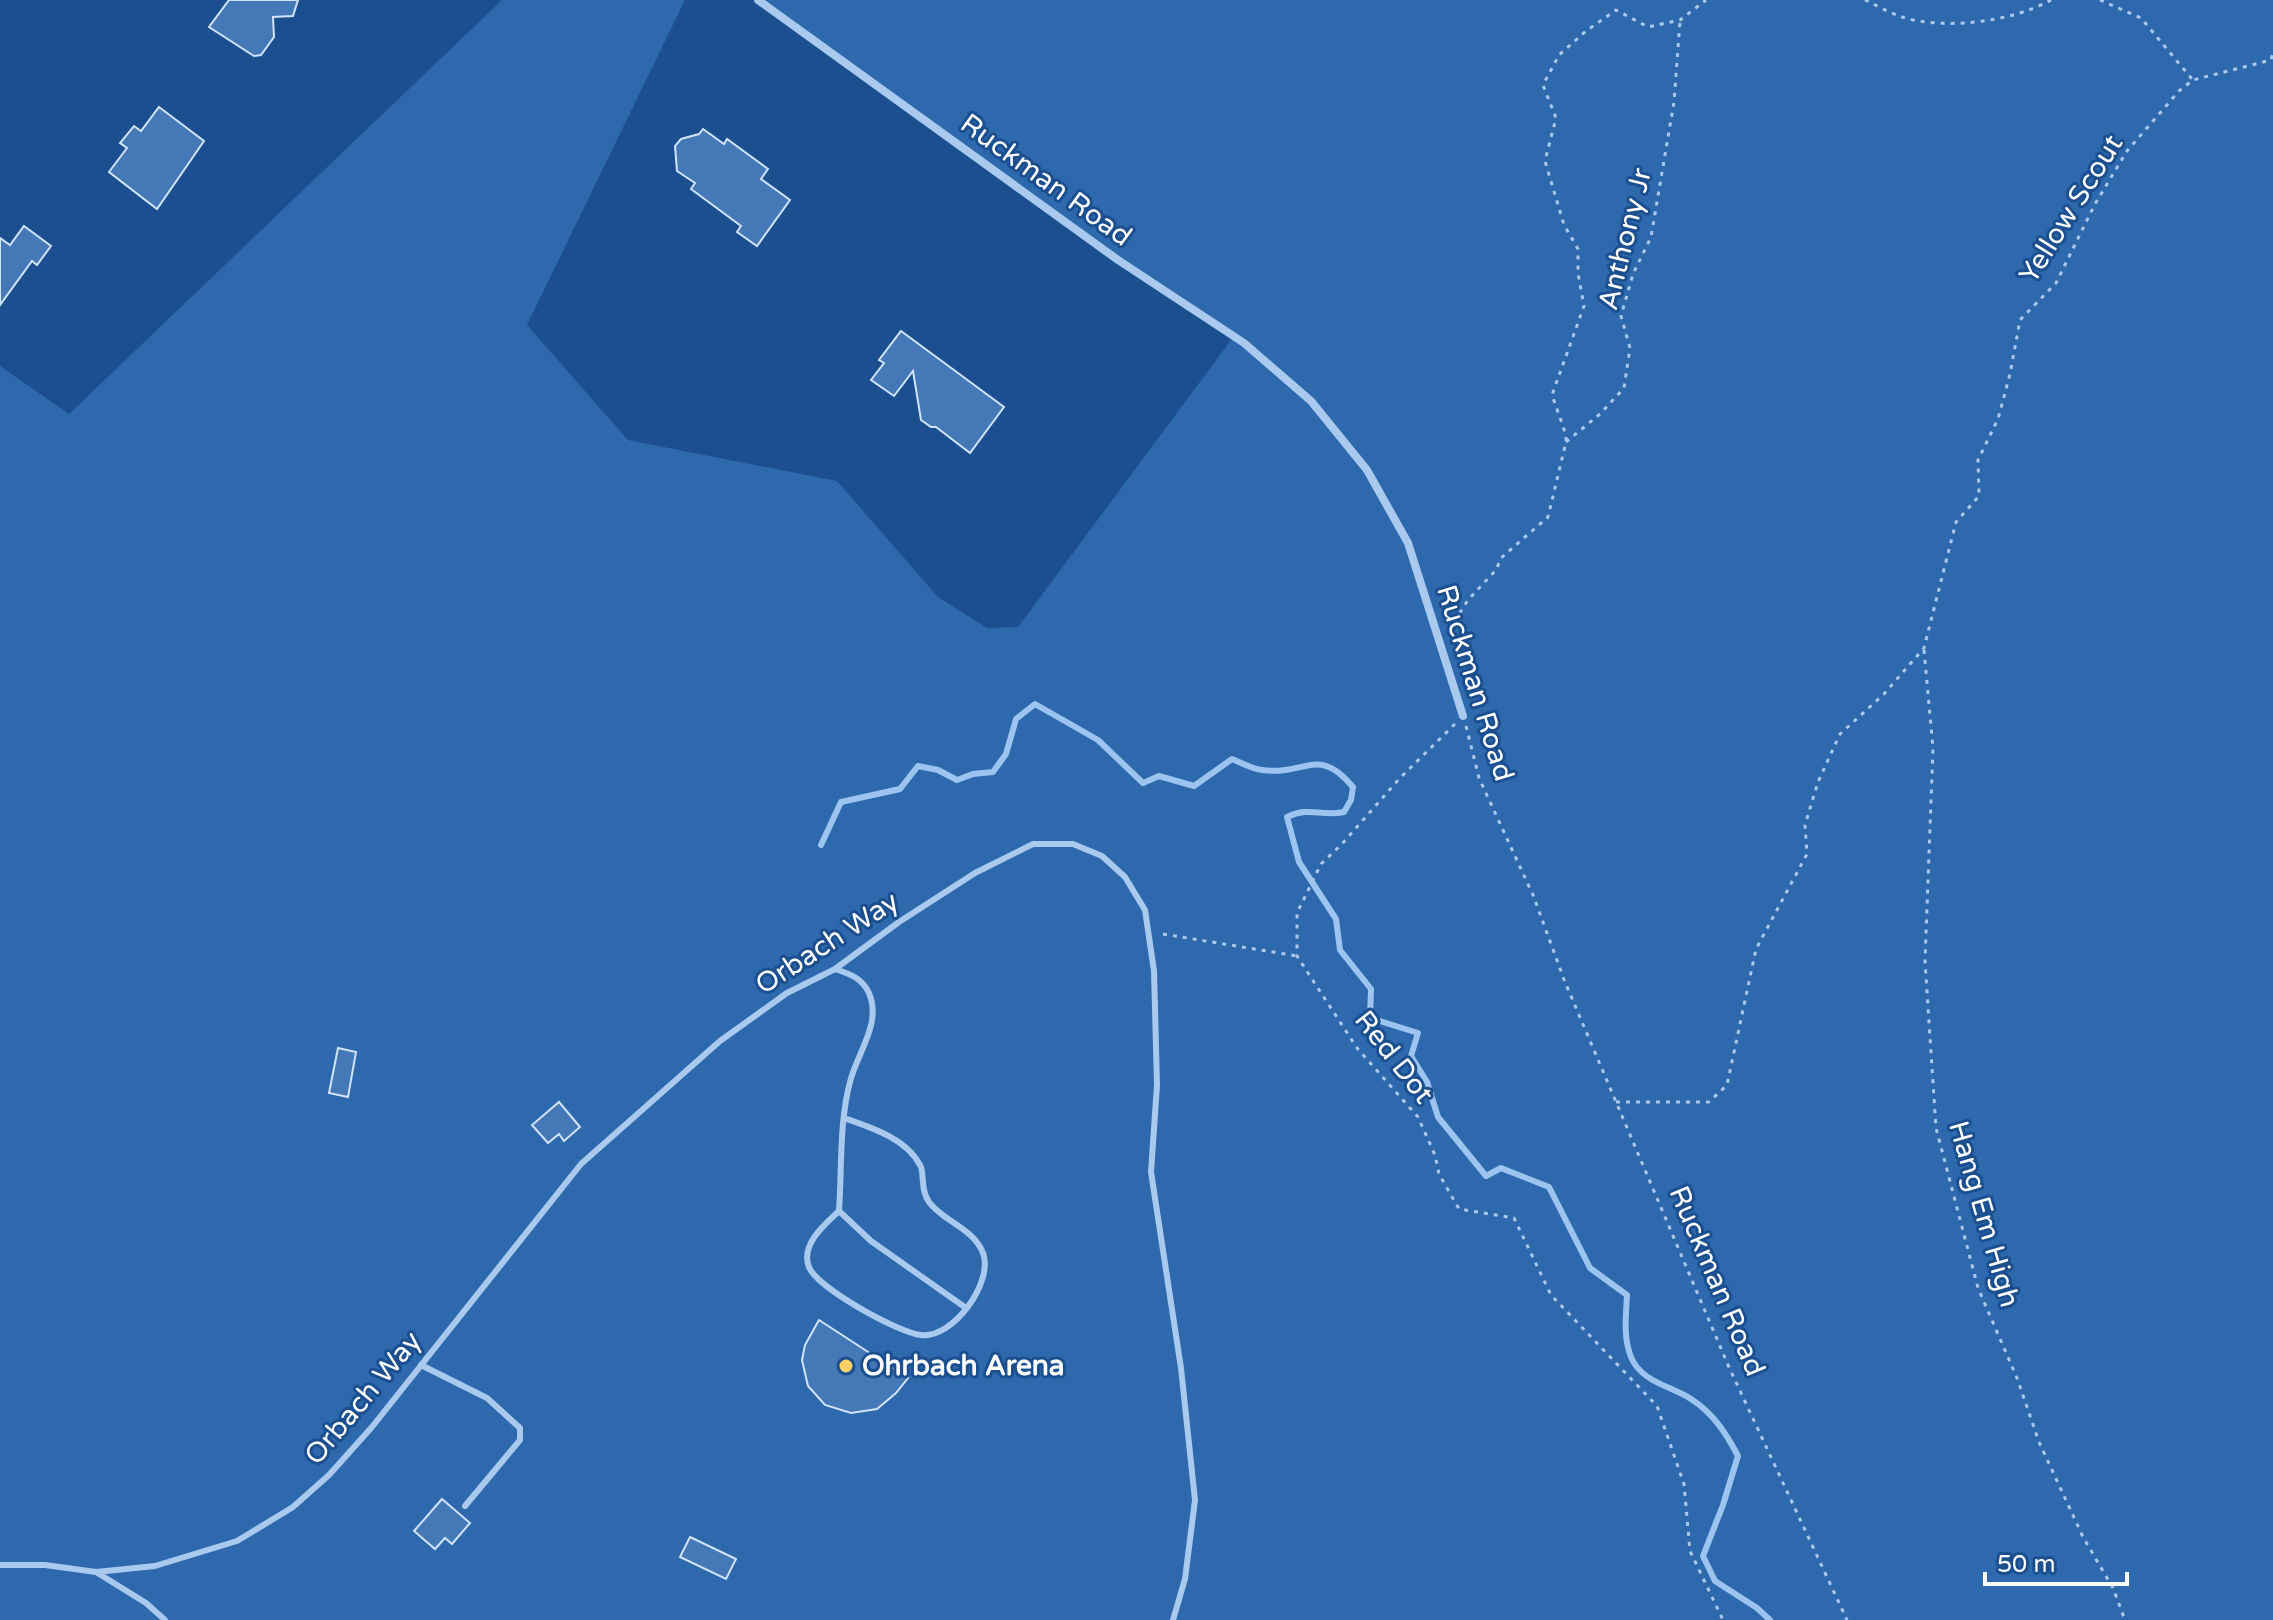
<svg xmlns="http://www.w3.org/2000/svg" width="2273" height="1620" font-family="'Varela Round',sans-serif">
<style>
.green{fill:#2e69ad}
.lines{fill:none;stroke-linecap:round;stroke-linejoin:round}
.stream{stroke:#9cc4f0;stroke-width:6}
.building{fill:#4478b7;stroke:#cfe3fa;stroke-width:2}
.path{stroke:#a9c9ee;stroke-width:3;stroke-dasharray:4 6;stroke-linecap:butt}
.service{stroke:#a9c9ee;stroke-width:6}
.minor{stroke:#a9c9ee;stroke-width:8}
.poi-dot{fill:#ffd166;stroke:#1b4f8f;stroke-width:3}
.labels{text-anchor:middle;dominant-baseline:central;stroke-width:6;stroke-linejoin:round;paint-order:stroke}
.street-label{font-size:28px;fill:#fff;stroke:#1b4f8f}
.poi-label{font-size:28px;font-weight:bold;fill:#fff;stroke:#1b4f8f;text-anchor:start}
</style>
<rect width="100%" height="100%" fill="#1b4f8f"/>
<path class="green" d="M502 0H685L527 325 628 440 837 481 938 597 987 628 1018 627 1234 336 1118 260 758 0H2273V1620H0V366L69 414Z"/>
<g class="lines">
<path class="stream" d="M821 845 841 802 900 789 918 766 938 770 957 780 973 774 993 772 1006 754 1016 719 1035 704 1098 740 1143 783 1159 776 1194 786 1232 759C1242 763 1252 769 1262 770 1307 776 1318 745 1353 787L1351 800 1344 812C1320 817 1310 806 1287 817L1299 862 1336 919 1340 950 1371 989 1370 1018 1418 1033 1411 1056 1427 1082 1438 1117 1486 1176 1501 1168 1549 1187 1590 1268 1627 1295C1626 1316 1623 1337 1631 1357 1641 1382 1671 1386 1691 1399 1713 1413 1726 1433 1738 1456L1723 1505 1703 1556 1715 1581 1757 1608 1770 1620"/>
</g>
<g class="building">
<path d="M229 0H298L293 16 273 17 274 37 261 55 254 56 209 27Z"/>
<path d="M159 107 204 141 157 209 109 172 127 148 120 143 134 126 141 131Z"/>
<path d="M703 129 724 144 727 139 768 169 761 179 790 200 757 246 737 232 741 226 691 189 695 183 677 171 675 146 681 139 699 134Z"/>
<path d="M24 226 51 246 37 265 32 261 0 305V238L10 245Z"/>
<path d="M901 331 1004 407 970 453 936 427H931L921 420 913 371 894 396 871 380 884 363 879 360Z"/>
<path d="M338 1048 356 1052 348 1097 329 1093Z"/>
<path d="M559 1102 580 1127 564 1141 559 1134 548 1143 532 1125Z"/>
<path d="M819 1320 908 1378 896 1393 877 1409 851 1413 825 1405 808 1386 802 1360 805 1345Z"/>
<path d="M442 1499 470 1523 452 1544 445 1538 435 1549 414 1531Z"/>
<path d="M690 1537 736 1559 726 1579 680 1557Z"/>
</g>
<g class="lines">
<g class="path">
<path d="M1865 0C1876 5 1888 12 1899 16 1942 31 2012 22 2051 0"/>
<path d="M2100 0 2141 18 2192 79"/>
<path d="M1566 442 1600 414 1624 388 1630 348 1621 316 1633 274 1651 237 1674 102 1680 21"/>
<path d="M1449 630 1468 600 1496 570 1501 558 1548 517 1566 442V435L1552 395 1584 306 1578 273V249L1564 225 1545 161 1556 118 1543 85 1559 55 1586 31 1616 10 1648 27 1680 20 1706 0"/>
<path d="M1924 650 1933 748 1925 961 1936 1128 1978 1288 2017 1378 2039 1442 2083 1537 2113 1588 2125 1620"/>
<path d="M1455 724 1399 779 1342 844 1321 864 1297 913V956L1357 1048 1418 1117 1435 1155 1439 1174 1459 1209 1514 1218 1551 1295 1657 1406 1684 1484 1690 1551 1723 1620"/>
<path d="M1466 726 1479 778 1533 895 1565 982 1728 1365 1847 1620"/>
<path d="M1163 934 1297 956"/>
<path d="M1616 1102H1709L1727 1085 1756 949 1807 854 1805 825 1818 782 1840 734 1884 694 1924 648 1956 522 1979 496 1978 460 1998 419 2010 374 2020 320 2056 283 2095 204 2127 151 2179 91 2193 80 2271 60 2273 52"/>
</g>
<g class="service">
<path d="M835 969C850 974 862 978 869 993 882 1024 857 1053 850 1082 839 1123 842 1169 839 1211 825 1224 800 1245 809 1267 817 1288 899 1333 921 1335 953 1339 994 1282 983 1253 976 1235 959 1227 944 1216 931 1206 924 1200 923 1182 922 1177 923 1169 920 1165 906 1138 870 1127 844 1118"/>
<path d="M839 1211 871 1241 966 1308"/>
<path d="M421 1365 487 1398 520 1428V1440L465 1506"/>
<path d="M0 1565H45L96 1572 155 1566 237 1541 293 1507 329 1475 372 1427 581 1164 720 1041 787 993 835 969 899 922 975 873 1033 844H1073L1102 856 1125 877 1145 910 1154 971 1157 1085 1151 1172 1181 1368 1195 1500 1185 1579 1173 1620"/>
<path d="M96 1572 146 1603 165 1620"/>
</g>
<path class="minor" d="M758 0 1118 260 1244 343 1311 401 1367 470 1408 543 1463 716"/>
</g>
<circle class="poi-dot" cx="846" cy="1366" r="8"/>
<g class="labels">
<g class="street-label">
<text transform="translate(1046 180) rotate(36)">Ruckman Road</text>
<text transform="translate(2071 209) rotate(-58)">Yellow Scout</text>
<text transform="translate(1625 239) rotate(-76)">Anthony Jr</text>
<text transform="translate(1475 683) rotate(73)">Ruckman Road</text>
<text transform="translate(827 943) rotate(-33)">Orbach Way</text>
<text transform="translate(1394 1057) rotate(52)">Red Dot</text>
<text transform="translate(1984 1214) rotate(74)">Hang Em High</text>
<text transform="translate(1717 1281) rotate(67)">Ruckman Road</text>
<text transform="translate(363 1398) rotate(-50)">Orbach Way</text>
</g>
<g class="poi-label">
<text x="862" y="1366">Ohrbach Arena</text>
</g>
</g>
<path d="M1985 1572v12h142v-12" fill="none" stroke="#ffffff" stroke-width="4"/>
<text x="1997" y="1572" font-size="24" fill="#ffffff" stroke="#1b4f8f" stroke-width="6" paint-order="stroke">50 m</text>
</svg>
